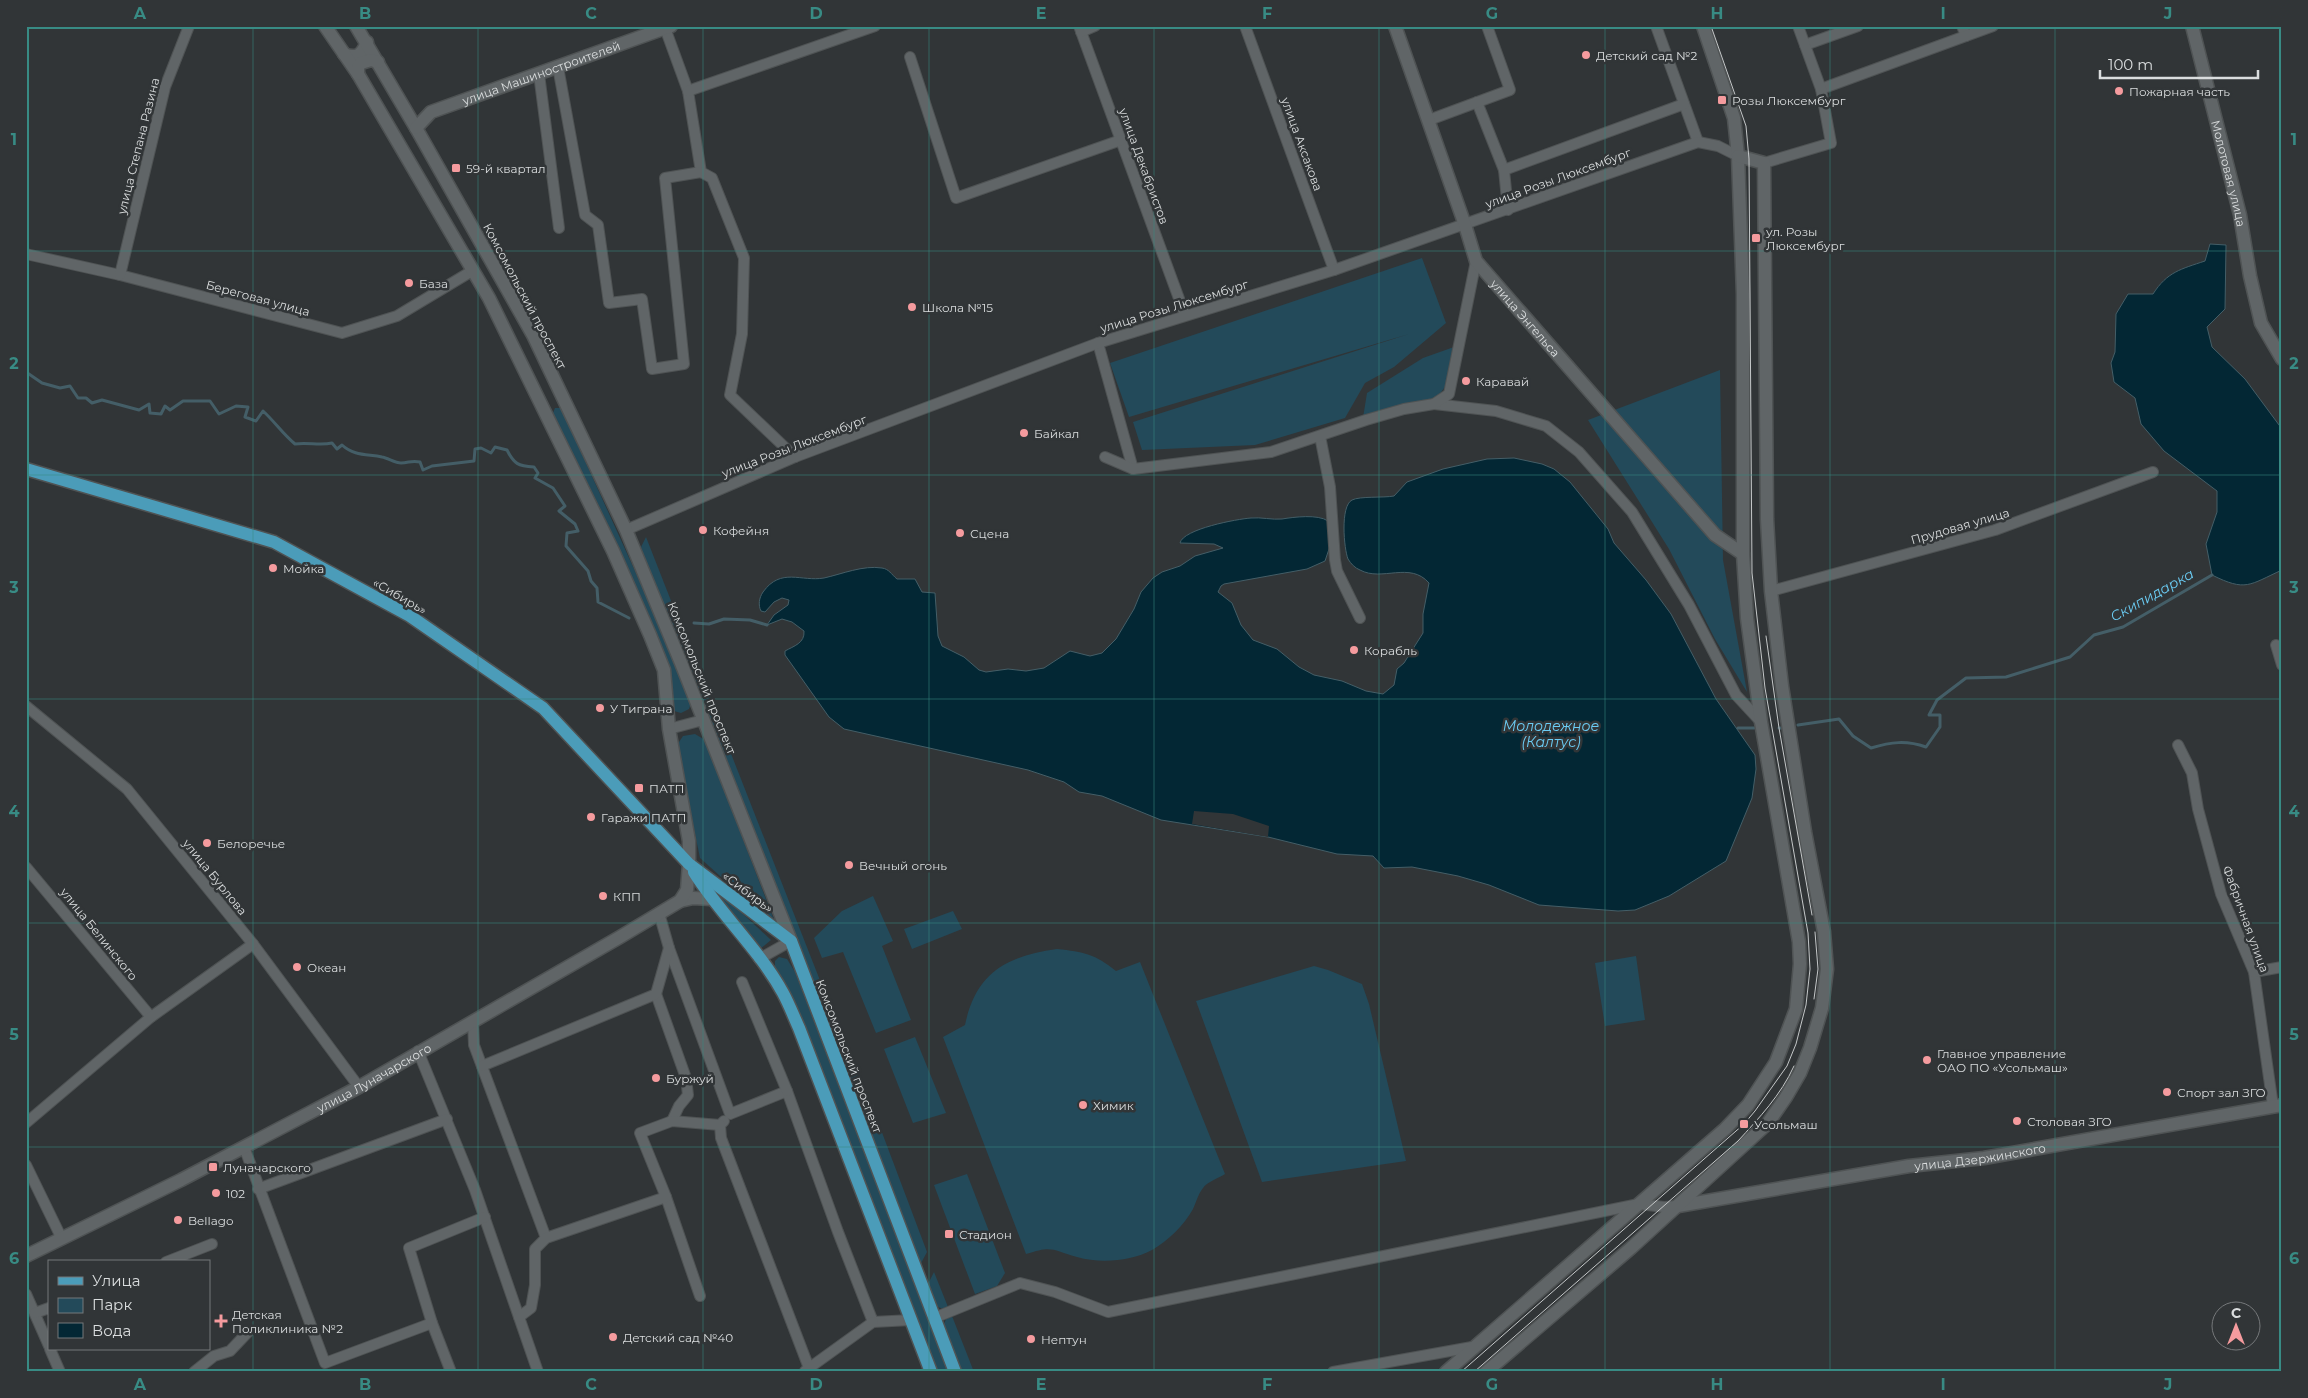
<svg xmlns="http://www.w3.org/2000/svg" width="2308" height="1398" font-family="Montserrat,sans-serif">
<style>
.green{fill:#234a5a}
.water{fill:#032734;stroke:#445e67}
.pier{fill:#313537}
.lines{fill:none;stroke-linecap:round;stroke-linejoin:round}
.stream{stroke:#445e67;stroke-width:3}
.minor-casing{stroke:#4f5354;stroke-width:12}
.tertiary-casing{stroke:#4f5354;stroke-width:15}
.secondary-casing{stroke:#4f5354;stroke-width:15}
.primary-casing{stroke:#4f5354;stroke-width:15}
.minor{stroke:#606567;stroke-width:10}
.tertiary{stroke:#606567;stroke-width:12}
.secondary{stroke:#606567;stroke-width:12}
.primary{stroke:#4b9cb9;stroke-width:12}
.tram{stroke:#c5c8c9;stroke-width:1}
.grid{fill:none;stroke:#388b84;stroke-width:1;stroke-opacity:0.55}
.poi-dot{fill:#f59b9e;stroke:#313537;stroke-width:2}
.labels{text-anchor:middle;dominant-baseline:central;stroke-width:5;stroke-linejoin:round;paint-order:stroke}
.poi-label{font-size:12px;fill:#daddde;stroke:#313537;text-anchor:start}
.street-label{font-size:12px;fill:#daddde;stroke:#313537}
.water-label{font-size:14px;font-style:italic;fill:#6bcdf5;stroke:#313537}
.neatline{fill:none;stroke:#388b84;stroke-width:2}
.grid-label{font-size:16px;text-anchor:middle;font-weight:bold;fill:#388b84}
</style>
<rect width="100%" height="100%" fill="#313537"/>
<g class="green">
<path d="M1422 258 1446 323 1394 367 1365 383 1345 418 1255 445 1142 450 1133 422 1409 334 1129 417 1110 363Z"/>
<path d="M1454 347 1445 387 1432 404 1363 418 1367 393 1423 358Z"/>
<path d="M1720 370 1723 560 1747 692 1715 639 1669 549 1588 420Z"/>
<path d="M555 408H561L655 615 691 703 689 709 681 713 674 711C655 608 599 508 553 413Z"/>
<path d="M646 537 863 1090 849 1082 646 564 641 547Z"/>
<path d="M695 734 705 740 774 920H769L700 858 677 745 683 736Z"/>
<path d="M713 886 771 940 759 950 710 888Z"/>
<path d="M873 896 893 941 882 946 911 1020 876 1033 843 952 822 958 814 938 842 911Z"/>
<path d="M953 911 962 929 912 949 904 929Z"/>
<path d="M1057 949C1084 952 1095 954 1116 971L1140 962 1225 1174C1219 1178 1207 1182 1203 1188 1198 1194 1196 1203 1193 1209 1184 1225 1168 1241 1152 1250 1131 1261 1101 1264 1077 1257 1052 1250 1053 1245 1026 1254L943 1037 965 1025C976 972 1007 956 1057 949Z"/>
<path d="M1636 956 1645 1020 1605 1026 1595 963Z"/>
<path d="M779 957 787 959 795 972 948 1372H936L775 970V961Z"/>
<path d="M1314 966 1328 970 1362 984 1369 1004 1406 1161 1262 1182 1196 1001Z"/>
<path d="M915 1037 946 1113 913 1123 884 1049Z"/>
<path d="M858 1103 872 1106 927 1252 919 1267Z"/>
<path d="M967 1174 1005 1273 997 1286 975 1294 934 1185Z"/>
<path d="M934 1272 948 1307 943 1309 936 1306 927 1286Z"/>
<path d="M952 1316 974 1372H960L943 1327 946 1319Z"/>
</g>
<g class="water">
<path d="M2210 244 2226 245 2225 309 2207 327 2212 347 2245 379 2282 429V570C2249 585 2246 592 2212 575L2206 544 2217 512V491L2164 451 2141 424 2135 398 2114 382 2111 363 2115 352 2116 314 2128 294H2153C2167 272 2181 269 2205 261Z"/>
<path d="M1514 458 1542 464 1554 469 1570 482 1608 529 1614 543 1646 580 1671 614 1716 699 1755 755 1756 769 1752 798 1726 861 1669 896 1635 910 1618 911 1539 905 1489 885 1458 876 1412 867 1384 868 1373 856 1337 854 1268 837 1161 820 1102 796 1079 792 1064 782 1028 770 844 729 829 717 785 655V651C794 646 805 643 804 631L792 622 782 619 767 625 774 615 788 605 789 600 782 598 774 602 765 612 761 611C758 605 759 598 763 592 781 567 801 582 824 578 842 574 863 565 882 568 889 569 891 574 897 579H915L922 592 935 593 938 636 942 646 964 657 979 670 986 672 1008 669 1026 671 1044 668 1070 651 1090 656 1102 653 1116 639 1134 609 1141 592 1153 578 1162 572 1180 566 1195 556 1223 548 1214 544 1180 543C1183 529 1237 519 1251 518 1261 517 1272 520 1282 519 1294 517 1318 514 1328 521L1331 543 1325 561 1307 569 1224 584 1221 586 1218 592 1232 603 1241 625 1253 640 1277 649 1299 667 1314 675 1342 681 1366 691 1383 694 1394 685 1397 669 1404 663 1423 633V614L1429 583C1410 561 1382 582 1360 570 1355 568 1351 564 1348 559 1344 549 1340 506 1352 500 1360 496 1383 498 1394 496L1407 482 1443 469 1487 459Z"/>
</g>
<path class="pier" d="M1194 811 1233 814 1269 826 1268 837 1192 824Z"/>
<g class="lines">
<g class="stream">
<path d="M26 372 42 383 60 388 70 386 78 398H86L92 403 102 400 139 410 149 404 150 413 161 414 165 406 170 410 183 401H210L219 414 236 406 248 407 245 417 256 421 263 411C275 422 282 433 295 444 308 442 320 446 332 443L337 449 342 445C354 456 367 454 382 457 388 458 395 463 401 463 409 463 411 460 420 462L423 470 432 466 474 461 475 449 481 448 491 453 495 447 507 450C514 464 518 466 534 467L538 473 535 478 553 488 565 506 559 511 575 524 578 531 567 533 566 546 588 571 591 581 597 588 598 602 629 618"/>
<path d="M694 623 709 624 724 619 750 620 767 625"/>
<path d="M1798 725 1839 719 1853 736 1871 748C1891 742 1906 740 1926 747L1940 727V715H1929L1937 700 1966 678 2006 677 2070 657 2094 635 2123 627 2212 575"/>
<path d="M1738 728H1754"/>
<path d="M1779 728H1781"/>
</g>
<g class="minor-casing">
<g id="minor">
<path d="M1079 26 1185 315"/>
<path d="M1245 26 1334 270"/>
<path d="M1656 26 1698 142"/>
<path d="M1962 26 1966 36"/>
<path d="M665 28 688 91 701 172 712 178 744 258 742 334 730 395 795 457"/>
<path d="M1081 32 1095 26"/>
<path d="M1805 45 1858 26"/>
<path d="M910 57 956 198 1121 140"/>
<path d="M558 67 585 215 598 225 609 303 642 299 652 369 684 364 665 178 701 172"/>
<path d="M539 74 559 228"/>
<path d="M1821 89 1993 26"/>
<path d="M688 91 875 26"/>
<path d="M1477 102 1504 170"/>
<path d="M1429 120 1510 90 1487 26"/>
<path d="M1764 163 1831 143 1821 89 1798 26"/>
<path d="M1508 210 1504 170 1684 104"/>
<path d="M26 254 120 275 342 333 397 316 472 271"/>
<path d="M120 275 165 87 189 26"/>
<path d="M1098 343 1133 469"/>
<path d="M1434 404 1496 411 1546 426 1579 452 1632 512 1689 605 1736 695 1761 722"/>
<path d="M1320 436 1330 487 1335 560 1337 571 1360 618"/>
<path d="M1105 457 1133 469 1271 452 1366 420 1404 409 1434 404 1449 394 1476 261"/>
<path d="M626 530 795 457 1098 343 1334 270 1698 142 1718 146 1738 156"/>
<path d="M1771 591 1995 530 2153 472"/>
<path d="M2276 645 2282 665"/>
<path d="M26 706 127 789 253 944 359 1087"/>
<path d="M669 729 703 720"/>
<path d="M2178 745 2192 773 2198 809 2221 894 2254 972 2273 1106"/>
<path d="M26 867 151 1017"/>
<path d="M659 913 669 948 730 1114 787 1091 838 1232 873 1322 911 1320"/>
<path d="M759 959 791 941"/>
<path d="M2254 972 2282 967"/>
<path d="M742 982 787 1091"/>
<path d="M656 994 686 1078 688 1095 679 1106 672 1121"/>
<path d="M473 1021 474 1045 546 1238"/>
<path d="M418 1051 475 1190 538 1372"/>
<path d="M482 1066 656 994 669 948"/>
<path d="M724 1121 720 1125 721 1138 809 1368"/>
<path d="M26 1123 151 1017 253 944"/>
<path d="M244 1147 325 1363 432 1323"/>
<path d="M26 1165 62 1239"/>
<path d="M258 1189 447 1119"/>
<path d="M666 1197 700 1296"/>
<path d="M166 1262 212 1244"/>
<path d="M26 1294 49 1346"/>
<path d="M35 1313 49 1308"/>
<path d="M519 1317 531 1308 535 1285V1249L546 1238 666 1197 640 1133 672 1121 720 1125"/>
<path d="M934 1318 1020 1283 1055 1292 1108 1312 1639 1204 1664 1207 1678 1206"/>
<path d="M50 1349 60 1372"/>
<path d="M805 1371 873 1322"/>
<path d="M194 1372 214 1356 230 1351 248 1332"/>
<path d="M451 1372 432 1323 409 1248 485 1217"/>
<path d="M1333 1372 1472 1347"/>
</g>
</g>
<g class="tertiary-casing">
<g id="tertiary">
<path id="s1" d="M1395 26 1465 225 1476 261 1715 535 1743 554"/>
<path id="s2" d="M2192 26 2240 215 2250 276 2261 323 2282 359"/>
<path d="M344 54C357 59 362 55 367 42"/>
<path d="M680 901 693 898 711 899"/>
<path id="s3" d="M1678 1206 1909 1166 1984 1158 2282 1105"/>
<path id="s4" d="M26 1256 181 1180 359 1087 620 937 680 901 687 890 689 864"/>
</g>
</g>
<g class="secondary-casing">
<g id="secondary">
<path d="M325 26 358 74 489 298 613 551 650 635 664 670 669 729 689 841V864"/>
<path d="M356 26 416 128 533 335 626 530 681 663 791 941"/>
<path d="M358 74V67L361 63 371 60 378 62"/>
<path id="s5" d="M416 128 431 112 671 26"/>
<path d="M1446 1372 1725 1129 1748 1105 1776 1062 1796 1009 1800 964 1799 942 1761 722 1747 618 1743 554V294L1738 156 1734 118 1703 26"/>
<path d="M1486 1372 1631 1248 1768 1123 1786 1097 1800 1073 1810 1048 1822 1008 1827 969 1824 932 1805 832 1782 686 1771 591 1767 519 1764 163 1738 156"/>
</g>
</g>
<g class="primary-casing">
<g id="primary">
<path d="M26 469 274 542 410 616 543 708 689 864 791 941 955 1372"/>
<path d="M694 872C720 914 759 949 783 993 789 1004 794 1017 799 1028L931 1372"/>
</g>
</g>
<use href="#minor" class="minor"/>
<use href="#tertiary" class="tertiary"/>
<use href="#secondary" class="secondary"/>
<use href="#primary" class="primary"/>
<g class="tram">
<path d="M1766 636 1779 728 1812 915"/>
<path d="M1814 999 1818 969 1815 932"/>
<path d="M1461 1372 1744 1124 1755 1111 1787 1066 1796 1044 1806 1005 1810 969 1808 933 1765 688 1752 573 1749 159 1746 126 1711 26"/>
<path d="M1474 1372 1738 1141C1759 1118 1781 1095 1794 1066"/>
</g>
</g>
<path class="grid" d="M253 26V1372M478 26V1372M703 26V1372M929 26V1372M1154 26V1372M1379 26V1372M1605 26V1372M1830 26V1372M2055 26V1372M26 251H2282M26 475H2282M26 699H2282M26 923H2282M26 1147H2282"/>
<g class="poi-dot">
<circle cx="1586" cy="55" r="5"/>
<circle cx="2119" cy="91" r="5"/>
<rect x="1717" y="95" width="10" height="10" rx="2.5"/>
<rect x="451" y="163" width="10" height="10" rx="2.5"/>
<rect x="1751" y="233" width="10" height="10" rx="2.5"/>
<circle cx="409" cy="283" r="5"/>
<circle cx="912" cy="307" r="5"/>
<circle cx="1466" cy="381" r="5"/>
<circle cx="1024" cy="433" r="5"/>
<circle cx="703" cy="530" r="5"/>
<circle cx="960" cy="533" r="5"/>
<circle cx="273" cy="568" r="5"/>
<circle cx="1354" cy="650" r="5"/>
<circle cx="600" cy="708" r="5"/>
<rect x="634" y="783" width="10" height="10" rx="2.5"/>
<circle cx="591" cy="817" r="5"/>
<circle cx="207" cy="843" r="5"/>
<circle cx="849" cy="865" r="5"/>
<circle cx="603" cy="896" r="5"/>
<circle cx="297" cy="967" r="5"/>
<circle cx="1927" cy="1060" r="5"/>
<circle cx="656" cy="1078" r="5"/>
<circle cx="2167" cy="1092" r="5"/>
<circle cx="1083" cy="1105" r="5"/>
<circle cx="2017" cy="1121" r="5"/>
<rect x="1739" y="1119" width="10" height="10" rx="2.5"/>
<rect x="208" y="1162" width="10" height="10" rx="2.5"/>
<circle cx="216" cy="1193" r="5"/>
<circle cx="178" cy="1220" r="5"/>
<rect x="944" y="1229" width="10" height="10" rx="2.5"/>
<path d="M218.5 1313.5h5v5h5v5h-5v5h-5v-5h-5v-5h5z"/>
<circle cx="613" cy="1337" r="5"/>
<circle cx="1031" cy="1339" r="5"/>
</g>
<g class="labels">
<g class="poi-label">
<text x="1596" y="55">Детский сад №2</text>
<text x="2129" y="91">Пожарная часть</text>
<text x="1732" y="100">Розы Люксембург</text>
<text x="466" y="168">59-й квартал</text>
<text x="1766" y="231">ул. Розы<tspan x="1766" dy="14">Люксембург</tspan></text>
<text x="419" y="283">База</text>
<text x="922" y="307">Школа №15</text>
<text x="1476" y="381">Каравай</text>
<text x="1034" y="433">Байкал</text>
<text x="713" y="530">Кофейня</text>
<text x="970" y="533">Сцена</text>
<text x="283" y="568">Мойка</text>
<text x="1364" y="650">Корабль</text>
<text x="610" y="708">У Тиграна</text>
<text x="649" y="788">ПАТП</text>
<text x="601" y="817">Гаражи ПАТП</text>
<text x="217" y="843">Белоречье</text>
<text x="859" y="865">Вечный огонь</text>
<text x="613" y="896">КПП</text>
<text x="307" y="967">Океан</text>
<text x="1937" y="1053">Главное управление<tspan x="1937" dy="14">ОАО ПО «Усольмаш»</tspan></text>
<text x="666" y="1078">Буржуй</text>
<text x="2177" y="1092">Спорт зал ЗГО</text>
<text x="1093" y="1105">Химик</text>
<text x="2027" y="1121">Столовая ЗГО</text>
<text x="1754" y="1124">Усольмаш</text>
<text x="223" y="1167">Луначарского</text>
<text x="226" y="1193">102</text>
<text x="188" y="1220">Bellago</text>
<text x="959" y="1234">Стадион</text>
<text x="232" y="1314">Детская<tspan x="232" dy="14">Поликлиника №2</tspan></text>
<text x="623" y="1337">Детский сад №40</text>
<text x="1041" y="1339">Нептун</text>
</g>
<g class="street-label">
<text stroke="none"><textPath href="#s5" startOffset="139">улица Машиностроителей</textPath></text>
<text transform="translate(1302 144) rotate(70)">улица Аксакова</text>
<text transform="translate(138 146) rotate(-76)">улица Степана Разина</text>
<text transform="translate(1144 166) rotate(70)">улица Декабристов</text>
<text stroke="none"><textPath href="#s2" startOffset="152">Молотовая улица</textPath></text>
<text transform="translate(1558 178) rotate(-20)">улица Розы Люксембург</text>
<text transform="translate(525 296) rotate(62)">Комсомольский проспект</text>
<text transform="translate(258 298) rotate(15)">Береговая улица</text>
<text transform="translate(1174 306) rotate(-17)">улица Розы Люксембург</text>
<text stroke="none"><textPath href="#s1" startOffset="324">улица Энгельса</textPath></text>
<text transform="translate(794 446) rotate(-21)">улица Розы Люксембург</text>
<text transform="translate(1960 526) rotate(-16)">Прудовая улица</text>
<text transform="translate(400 596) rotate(30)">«Сибирь»</text>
<text transform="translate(702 678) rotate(68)">Комсомольский проспект</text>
<text transform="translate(215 877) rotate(51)">улица Бурлова</text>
<text transform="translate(748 892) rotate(37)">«Сибирь»</text>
<text transform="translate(2246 919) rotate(70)">Фабричная улица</text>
<text transform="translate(99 934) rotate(51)">улица Белинского</text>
<text transform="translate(849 1056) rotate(69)">Комсомольский проспект</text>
<text stroke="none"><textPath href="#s4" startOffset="391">улица Луначарского</textPath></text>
<text stroke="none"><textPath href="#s3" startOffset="306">улица Дзержинского</textPath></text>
</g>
<g class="water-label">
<text transform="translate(2152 595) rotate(-29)">Скипидарка</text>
<text x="1551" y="726">Молодежное<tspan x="1551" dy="16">(Калтус)</tspan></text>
</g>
</g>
<rect width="2308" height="1398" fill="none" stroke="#313537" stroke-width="55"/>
<rect x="48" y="1260" width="162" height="90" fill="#313537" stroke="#75787a"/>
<rect x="58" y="1277" width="25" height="8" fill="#4b9cb9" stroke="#75787a"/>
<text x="92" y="1286" font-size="15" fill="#daddde">Улица</text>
<rect x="58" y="1298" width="25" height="15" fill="#234a5a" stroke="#75787a"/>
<text x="92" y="1310" font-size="15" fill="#daddde">Парк</text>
<rect x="58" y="1323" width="25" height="15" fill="#032734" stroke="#75787a"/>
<text x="92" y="1336" font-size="15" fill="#daddde">Вода</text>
<g transform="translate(2236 1326)"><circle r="24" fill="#313537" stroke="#75787a"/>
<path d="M0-4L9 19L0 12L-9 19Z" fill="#f59b9e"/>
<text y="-8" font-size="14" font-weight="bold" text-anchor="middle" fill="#daddde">С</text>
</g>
<path d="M2100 70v8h158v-8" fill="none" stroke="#daddde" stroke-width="2.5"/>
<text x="2108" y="70" font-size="15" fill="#daddde" stroke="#313537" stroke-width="4" paint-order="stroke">100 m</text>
<rect x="28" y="28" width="2252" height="1342" class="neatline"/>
<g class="grid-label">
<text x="140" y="19">A</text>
<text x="365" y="19">B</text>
<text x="591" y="19">C</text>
<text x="816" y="19">D</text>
<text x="1041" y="19">E</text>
<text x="1267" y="19">F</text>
<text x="1492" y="19">G</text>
<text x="1717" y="19">H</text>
<text x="1943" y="19">I</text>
<text x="2168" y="19">J</text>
<text x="14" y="145">1</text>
<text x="2294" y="145">1</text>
<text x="14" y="369">2</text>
<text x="2294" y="369">2</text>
<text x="14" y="593">3</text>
<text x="2294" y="593">3</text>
<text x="14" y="817">4</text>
<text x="2294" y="817">4</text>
<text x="14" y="1040">5</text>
<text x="2294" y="1040">5</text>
<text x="14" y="1264">6</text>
<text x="2294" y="1264">6</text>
<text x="140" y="1390">A</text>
<text x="365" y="1390">B</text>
<text x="591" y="1390">C</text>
<text x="816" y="1390">D</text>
<text x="1041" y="1390">E</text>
<text x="1267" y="1390">F</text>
<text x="1492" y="1390">G</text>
<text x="1717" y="1390">H</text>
<text x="1943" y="1390">I</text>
<text x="2168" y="1390">J</text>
</g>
</svg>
